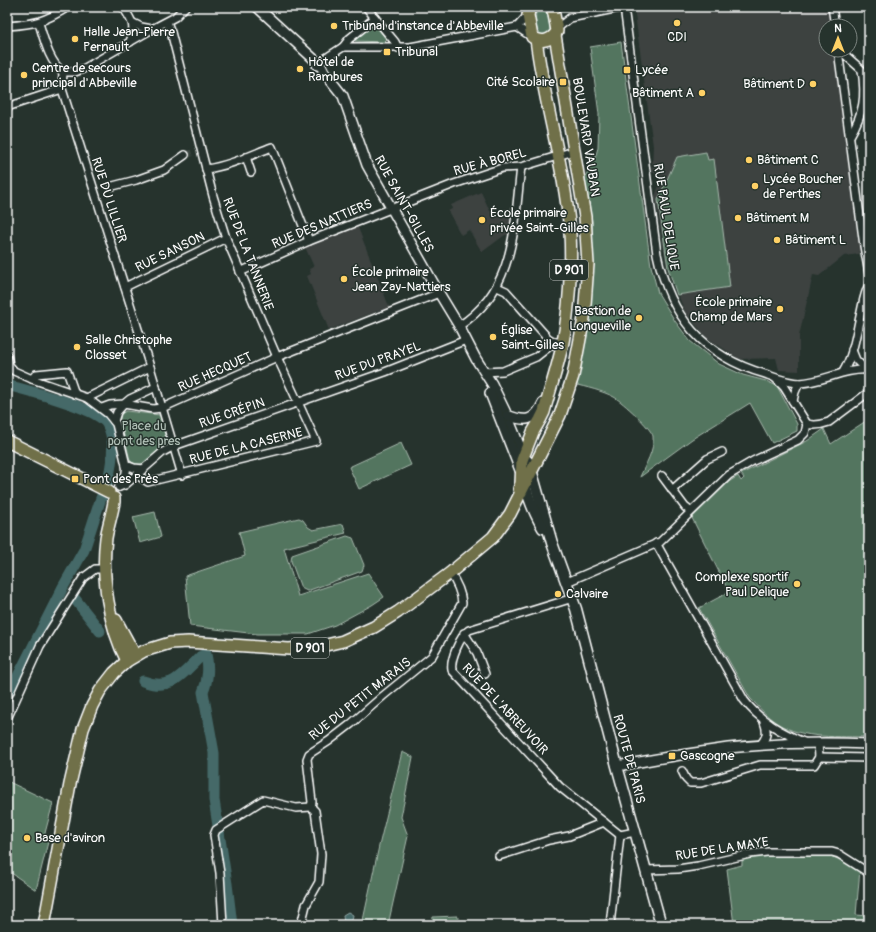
<svg xmlns="http://www.w3.org/2000/svg" width="876" height="932" font-family="Pangolin,sans-serif">
<style>
.built{fill:#3c4240}
.green{fill:#52745e;stroke:#a8baae}
.water{fill:#446968;stroke:#8fa5a4}
.lines{fill:none;stroke-linecap:round;stroke-linejoin:round}
.river{stroke:#446968;stroke-width:11}
.minor-tunnel{stroke:#3c4742;stroke-width:7;stroke-dasharray:7 3.5;stroke-linecap:butt}
.minor-casing{stroke:#fff;stroke-width:10}
.tertiary-casing{stroke:#fff;stroke-width:12}
.secondary-casing{stroke:#fff;stroke-width:13}
.primary-casing{stroke:#fff;stroke-width:14}
.minor{stroke:#26332d;stroke-width:7}
.tertiary{stroke:#26332d;stroke-width:9}
.secondary{stroke:#26332d;stroke-width:10}
.primary{stroke:#70704a;stroke-width:11}
.poi-dot{fill:#ffd166;stroke:#26332d;stroke-width:1.5}
.labels{text-anchor:middle;dominant-baseline:central;stroke-width:3;stroke-linejoin:round;paint-order:stroke}
.shield{fill:#26332d;stroke:#bec2c0;stroke-width:1}
.shield-label{font-size:12px;font-weight:bold;fill:#fff}
.poi-label{font-size:13px;fill:#fff;stroke:#26332d;text-anchor:start}
.street-label{font-size:13px;fill:#fff;stroke:#26332d}
.park-label{font-size:13px;fill:#b1c0b7;stroke:#26332d}
</style>
<rect width="100%" height="100%" fill="#26332d"/>
<filter id="ink" filterUnits="userSpaceOnUse"><feTurbulence type="fractalNoise" baseFrequency=".025" numOctaves="2"/><feDisplacementMap in="SourceGraphic" scale="8" xChannelSelector="R" yChannelSelector="G"/><feConvolveMatrix kernelMatrix="1 2 1 2 8 2 1 2 1" color-interpolation-filters="sRGB"/></filter>
<g filter="url(#ink)">
<g class="built">
<path d="M634 7H828L830 26H826V50H833L860 254 844 256 819 276 813 275 799 336V371L779 370 776 358 739 359 706 337 685 312 667 267 655 196 661 181 652 170 653 146Z"/>
<path d="M481 192 490 211 512 208 509 235H505L482 252 469 230 461 235 448 211 452 209 451 205Z"/>
<path d="M357 225 390 309H383L329 330 307 276 311 274 309 269 314 267 305 247Z"/>
</g>
<g class="green">
<path d="M540 9C550 12 549 22 550 30L545 35C535 35 535 21 536 12Z"/>
<path d="M373 26 377 27 386 39 385 42 355 41 354 40Z"/>
<path d="M621 42 651 266 658 293 675 321 690 341 719 364 743 375 766 381 777 386 797 424V431L772 443 750 403 692 439 640 477C645 465 655 450 653 436 651 428 623 402 614 397 603 391 586 387 573 384L592 272V221L584 182 586 175 595 158 598 148 599 114 590 47Z"/>
<path d="M706 152 708 160 714 159 730 287 677 295 668 268 658 200 677 157Z"/>
<path d="M126 411 160 415 167 443C158 451 141 474 130 460L120 419 121 414Z"/>
<path d="M869 419V737C839 736 803 740 777 723 766 716 759 707 750 698L699 608 729 592 692 518 730 481 738 476 741 481 744 478 741 474 807 441 824 429 831 444Z"/>
<path d="M401 443 411 465 359 489 349 467Z"/>
<path d="M155 512 161 537 140 543 133 517Z"/>
<path d="M299 518 303 520 308 527 313 530 343 524 346 533 284 548 298 596 368 573 384 597 372 605 335 625 308 634H257L190 626 185 576 245 556 239 532Z"/>
<path d="M347 536 353 538 364 565 362 571 307 591 301 588 291 561 292 555Z"/>
<path d="M402 752 413 757 401 817 408 836 388 925H362L379 846Z"/>
<path d="M7 781 53 803 45 833 48 842 36 890 7 870Z"/>
<path d="M825 854 843 861 860 869 856 915 869 916V925H734L727 869 742 865V859L758 856Z"/>
<path d="M457 916 463 925H432L433 917Z"/>
</g>
<path class="water" d="M348 912 353 915 351 925H344L343 915Z"/>
<g class="lines">
<g class="river">
<path d="M7 385C28 391 96 407 107 424 117 442 111 464 108 482"/>
<path d="M75 599 100 631"/>
<path d="M143 681C172 692 182 674 201 656L206 654C209 666 208 681 203 692L214 753V800L227 884 232 925"/>
<path d="M9 694 63 587 84 550 101 498"/>
</g>
<path class="minor-tunnel" d="M185 155 195 152"/>
<g class="minor-casing">
<g id="minor">
<path d="M123 7C132 21 136 25 130 42"/>
<path d="M366 7 395 42 398 48"/>
<path d="M624 7 657 254C670 317 703 356 765 374 776 378 788 383 800 383 824 382 844 368 869 370"/>
<path d="M832 7 835 26"/>
<path d="M39 23C44 39 49 62 63 72L62 89 150 367 182 475"/>
<path d="M133 23 141 27 152 29"/>
<path d="M7 26C35 24 44 22 68 7"/>
<path d="M517 27 532 37"/>
<path d="M557 31 560 26 570 18 624 7"/>
<path d="M343 47 349 39 375 18"/>
<path d="M838 50 864 246 869 274"/>
<path d="M839 53 844 54 862 70C866 97 864 112 850 136"/>
<path d="M323 60 343 47H410L517 27 528 15"/>
<path d="M63 72H75L83 69 154 28 175 17 185 7"/>
<path d="M7 107 62 89"/>
<path d="M246 157 251 172"/>
<path d="M206 169C229 166 251 155 272 147L309 241"/>
<path d="M113 186 136 180 164 170 185 155"/>
<path d="M240 272 309 241 454 184 502 168 521 167 574 151"/>
<path d="M125 287 226 238"/>
<path d="M497 287 506 291 548 338 555 342"/>
<path d="M459 326C516 290 514 225 521 167"/>
<path d="M852 350 856 360 867 371"/>
<path d="M7 355 9 365 14 371 32 379 87 398 108 414 116 424 126 465C128 474 123 479 119 487"/>
<path d="M484 372 503 371 536 357 555 342H563"/>
<path d="M843 372C854 354 856 333 861 312 863 303 864 294 869 285"/>
<path d="M775 378 784 387 807 424"/>
<path d="M32 379 36 374 67 371 75 394"/>
<path d="M87 398 150 367"/>
<path d="M793 401 795 392 799 383"/>
<path d="M102 408 110 405 124 404 130 399 156 387"/>
<path d="M114 421 117 412 124 404 153 409 162 408 277 357 439 293"/>
<path d="M807 424C815 426 821 425 829 422L869 392"/>
<path d="M126 465 134 468 144 469"/>
<path d="M137 475 148 482 316 441 277 357 226 238 213 196 171 32 167 22"/>
<path d="M662 476 685 507 690 511"/>
<path d="M119 487 125 485 163 452 174 446 385 372 466 340"/>
<path d="M672 490 707 459 722 452"/>
<path d="M656 543 744 700C760 721 782 733 806 743"/>
<path d="M567 582 660 542 729 475 753 461 798 440 805 433 807 424"/>
<path d="M573 598 469 630C460 636 450 660 452 670L560 787 620 835"/>
<path d="M464 633 477 653 485 674"/>
<path d="M7 719 40 646 83 578 95 569H105"/>
<path d="M759 746C767 738 768 732 764 722"/>
<path d="M819 757 869 758"/>
<path d="M682 771 686 779 690 783H701L760 765H814L819 757 818 743"/>
<path d="M311 807 312 802 307 759 309 754 329 741 351 724 383 696 432 656 462 603C461 591 457 583 450 573"/>
<path d="M499 856 549 840 569 836 604 822"/>
<path d="M645 870 678 869 698 866 750 854 767 852H832L839 854 869 873"/>
<path d="M223 925 220 873 214 835 216 830 263 800 296 808 311 807"/>
<path d="M301 925 306 905 319 882 321 854 315 811 311 807"/>
<path d="M610 925 620 835 635 832"/>
</g>
</g>
<g class="tertiary-casing">
<g id="tertiary">
<path d="M257 7 316 61 317 65 321 66"/>
<path d="M321 66 324 72 343 96 367 165 439 293 459 326 476 359 492 384 507 415 524 457 528 461 532 473"/>
<path d="M490 393 520 470"/>
<path d="M507 415C525 422 534 422 543 403"/>
<path d="M617 766C654 759 691 753 728 748 775 743 822 742 869 744"/>
</g>
</g>
<g class="secondary-casing">
<g id="secondary">
<path d="M532 473 552 543 576 609 617 766 661 925"/>
<path d="M525 483C528 498 535 514 543 528"/>
</g>
</g>
<g class="primary-casing">
<g id="primary">
<path d="M530 7 528 15 532 37C541 43 552 41 557 31L553 9 549 7"/>
<path d="M7 441 109 492"/>
<path d="M519 489 521 483 522 460 533 432 540 420 544 412C550 389 558 366 563 342 569 311 572 265 570 233 565 168 544 104 536 39"/>
<path d="M114 498V502C112 514 108 526 106 538 101 576 109 627 127 661"/>
<path d="M116 620 135 655"/>
<path d="M44 925 70 784 83 729 92 706 100 691 114 673 127 661 144 651 170 643 188 642 289 649 322 646 343 641 374 627 398 612 450 573 493 537 510 514 560 415 573 376 584 318 588 264 585 217 555 35"/>
</g>
</g>
<use href="#minor" class="minor"/>
<use href="#tertiary" class="tertiary"/>
<use href="#secondary" class="secondary"/>
<use href="#primary" class="primary"/>
</g>
</g>
<g class="poi-dot">
<circle cx="677" cy="23" r="4"/>
<circle cx="334" cy="26" r="4"/>
<circle cx="75" cy="39" r="4"/>
<rect x="383" y="48" width="8" height="8" rx="2"/>
<circle cx="300" cy="69" r="4"/>
<rect x="623" y="66" width="8" height="8" rx="2"/>
<circle cx="24" cy="75" r="4"/>
<rect x="559" y="78" width="8" height="8" rx="2"/>
<circle cx="813" cy="84" r="4"/>
<circle cx="702" cy="93" r="4"/>
<circle cx="749" cy="160" r="4"/>
<circle cx="755" cy="186" r="4"/>
<circle cx="738" cy="218" r="4"/>
<circle cx="482" cy="220" r="4"/>
<circle cx="777" cy="240" r="4"/>
<circle cx="344" cy="279" r="4"/>
<circle cx="780" cy="309" r="4"/>
<circle cx="639" cy="318" r="4"/>
<circle cx="493" cy="337" r="4"/>
<circle cx="77" cy="347" r="4"/>
<rect x="71" y="475" width="8" height="8" rx="2"/>
<circle cx="797" cy="584" r="4"/>
<circle cx="558" cy="594" r="4"/>
<rect x="668" y="752" width="8" height="8" rx="2"/>
<circle cx="27" cy="838" r="4"/>
</g>
<g class="labels">
<g class="shield">
<rect x="550" y="260" width="38" height="20" rx="3"/>
<rect x="291" y="638" width="38" height="20" rx="3"/>
</g>
<g class="shield-label">
<text x="569" y="270">D 901</text>
<text x="310" y="648">D 901</text>
</g>
<g class="poi-label">
<text x="342" y="26">Tribunal d'instance d'Abbeville</text>
<text x="83" y="32">Halle Jean-Pierre<tspan x="83" dy="15">Pernault</tspan></text>
<text x="677" y="37" text-anchor="middle">CDI</text>
<text x="395" y="52">Tribunal</text>
<text x="308" y="62">Hôtel de<tspan x="308" dy="15">Rambures</tspan></text>
<text x="32" y="68">Centre de secours<tspan x="32" dy="15">principal d'Abbeville</tspan></text>
<text x="635" y="70">Lycée</text>
<text x="555" y="82" text-anchor="end">Cité Scolaire</text>
<text x="805" y="84" text-anchor="end">Bâtiment D</text>
<text x="694" y="93" text-anchor="end">Bâtiment A</text>
<text x="757" y="160">Bâtiment C</text>
<text x="763" y="179">Lycée Boucher<tspan x="763" dy="15">de Perthes</tspan></text>
<text x="490" y="213">École primaire<tspan x="490" dy="15">privée Saint-Gilles</tspan></text>
<text x="746" y="218">Bâtiment M</text>
<text x="785" y="240">Bâtiment L</text>
<text x="352" y="272">École primaire<tspan x="352" dy="15">Jean Zay-Nattiers</tspan></text>
<text x="772" y="302" text-anchor="end">École primaire<tspan x="772" dy="15">Champ de Mars</tspan></text>
<text x="631" y="311" text-anchor="end">Bastion de<tspan x="631" dy="15">Longueville</tspan></text>
<text x="501" y="330">Église<tspan x="501" dy="15">Saint-Gilles</tspan></text>
<text x="85" y="340">Salle Christophe<tspan x="85" dy="15">Closset</tspan></text>
<text x="83" y="479">Pont des Près</text>
<text x="789" y="577" text-anchor="end">Complexe sportif<tspan x="789" dy="15">Paul Delique</tspan></text>
<text x="566" y="594">Calvaire</text>
<text x="680" y="756">Gascogne</text>
<text x="35" y="838">Base d'aviron</text>
</g>
<g class="street-label">
<text transform="translate(586 137) rotate(81)">BOULEVARD VAUBAN</text>
<text transform="translate(490 162) rotate(-15)">RUE À BOREL</text>
<text transform="translate(109 200) rotate(72)">RUE DU LILLIER</text>
<text transform="translate(404 204) rotate(61)">RUE SAINT-GILLES</text>
<text transform="translate(666 217) rotate(81)">RUE PAUL DELIQUE</text>
<text transform="translate(322 224) rotate(-23)">RUE DES NATTIERS</text>
<text transform="translate(170 252) rotate(-26)">RUE SANSON</text>
<text transform="translate(248 254) rotate(69)">RUE DE LA TANNERIE</text>
<text transform="translate(378 361) rotate(-20)">RUE DU PRAYEL</text>
<text transform="translate(215 372) rotate(-24)">RUE HECQUET</text>
<text transform="translate(232 413) rotate(-19)">RUE CRÉPIN</text>
<text transform="translate(246 446) rotate(-14)">RUE DE LA CASERNE</text>
<text transform="translate(360 699) rotate(-38)">RUE DU PETIT MARAIS</text>
<text transform="translate(505 709) rotate(47)">RUE DE L'ABREUVOIR</text>
<text transform="translate(629 759) rotate(75)">ROUTE DE PARIS</text>
<text transform="translate(722 849) rotate(-9)">RUE DE LA MAYE</text>
</g>
<g class="park-label">
<text x="144" y="426">Place du<tspan x="144" dy="15">pont des pres</tspan></text>
</g>
</g>
<rect width="876" height="932" fill="none" stroke="#26332d" stroke-width="24"/>
<rect x="12" y="12" width="852" height="908" fill="none" stroke="#fff" stroke-width="1.5" filter="url(#ink)"/>
<g transform="translate(838 38)"><circle r="19" fill="#26332d" stroke="#7d8581"/>
<path d="M0-3L7 15L0 10L-7 15Z" fill="#ffd166"/>
<text y="-6" font-size="11" font-weight="bold" text-anchor="middle" fill="#ffffff">N</text>
</g>
</svg>
